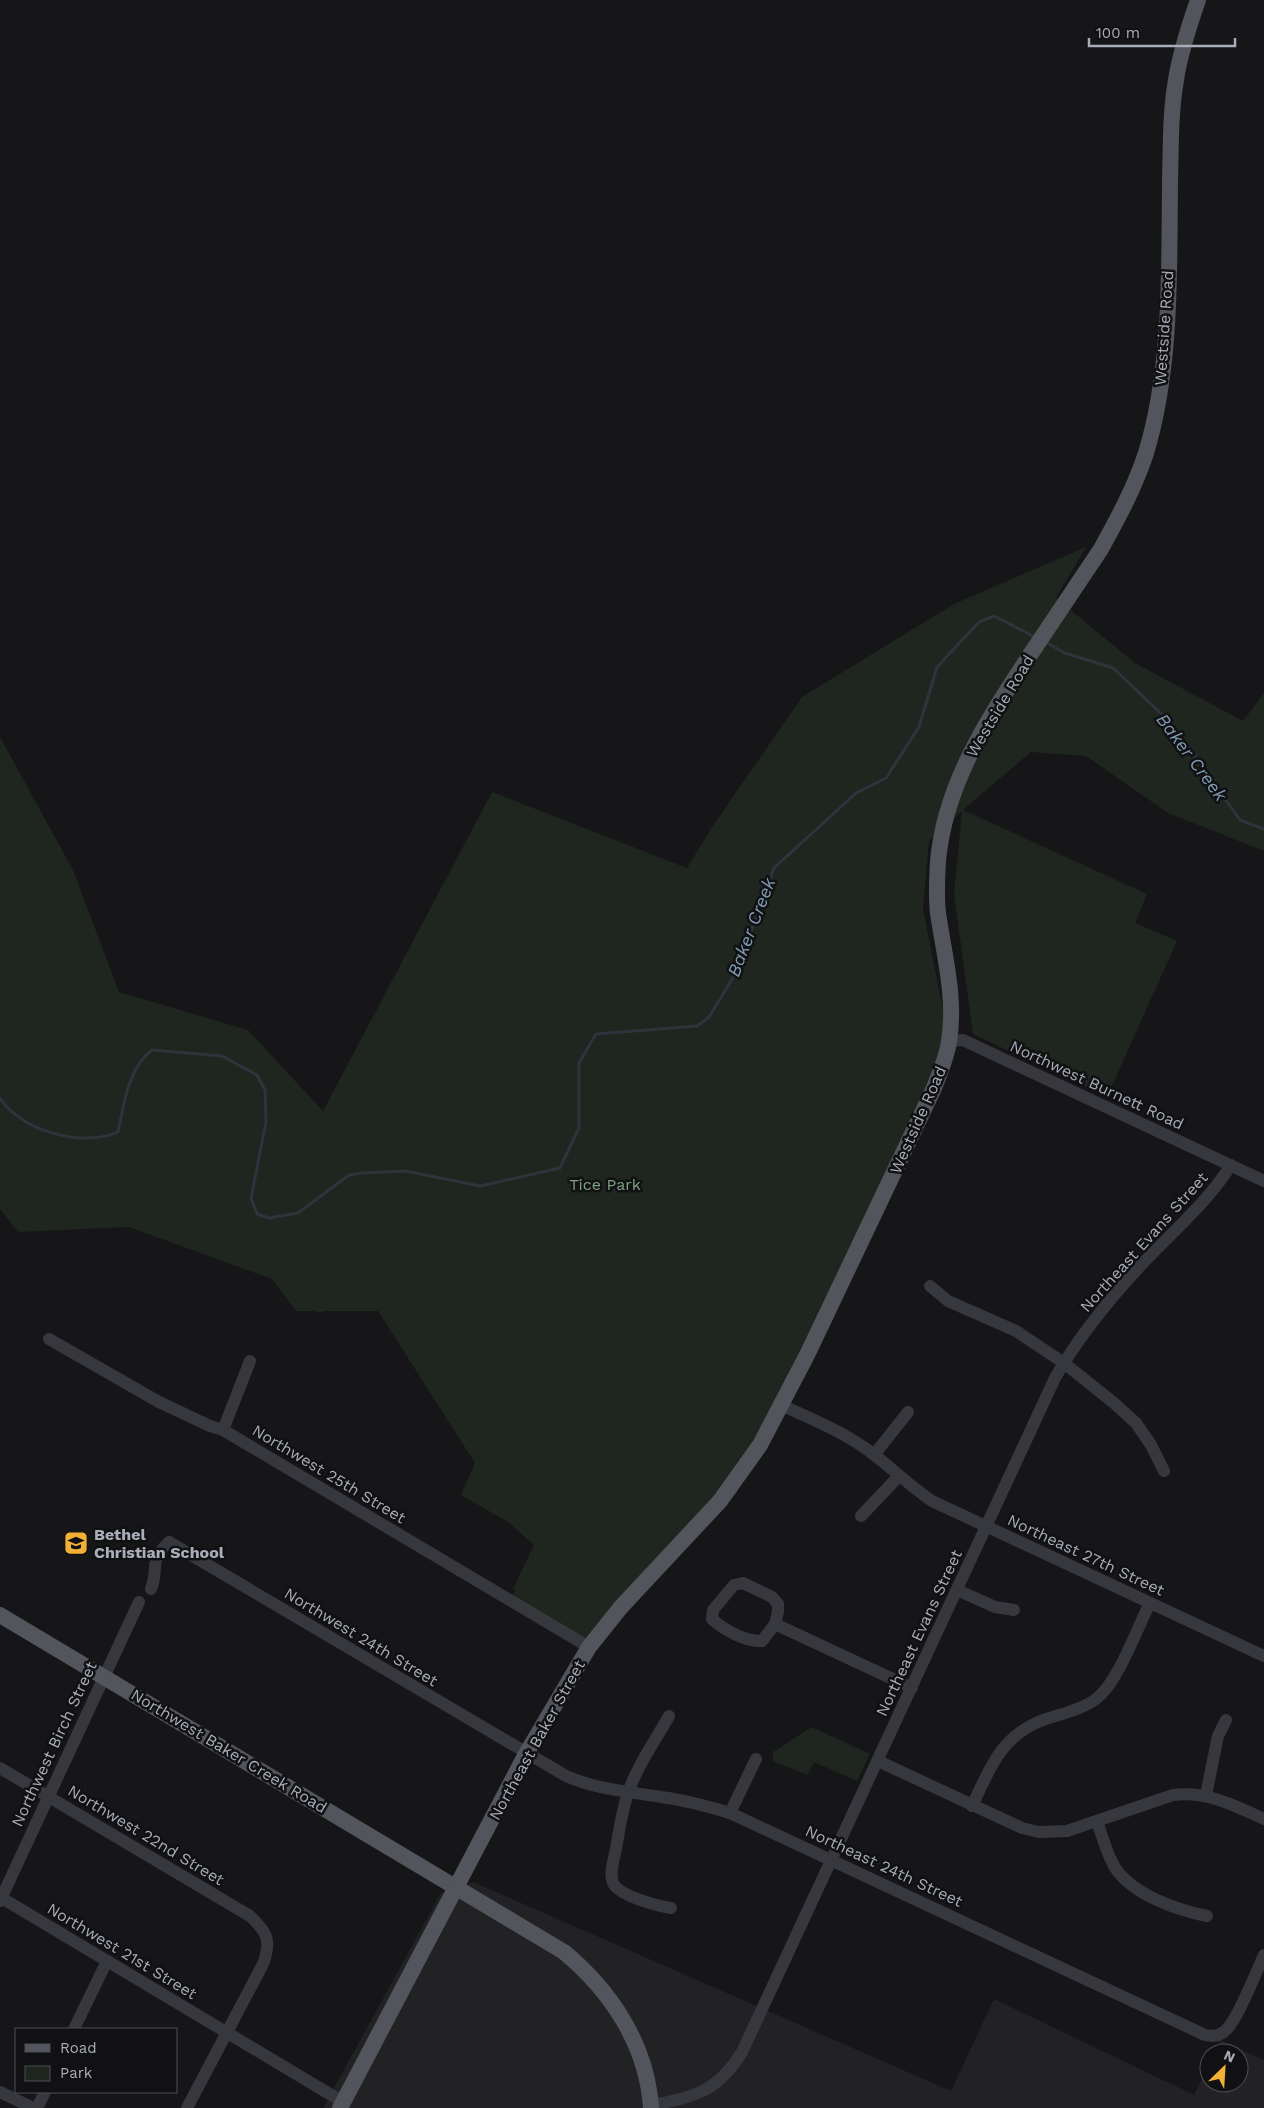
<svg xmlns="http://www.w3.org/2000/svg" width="1264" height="2108" font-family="'Work Sans',sans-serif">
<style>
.built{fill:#222225}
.green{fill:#1e261f}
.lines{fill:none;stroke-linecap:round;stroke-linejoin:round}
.stream{stroke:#2c353c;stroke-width:3}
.minor{stroke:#37383d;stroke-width:12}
.major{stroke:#53555c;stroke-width:16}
.labels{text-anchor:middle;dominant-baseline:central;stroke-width:5;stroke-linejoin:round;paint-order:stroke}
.street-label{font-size:16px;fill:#a8adb8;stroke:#111113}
.park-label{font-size:16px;fill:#7fa381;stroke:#111113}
.poi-label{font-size:16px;font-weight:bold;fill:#a8adb8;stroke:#111113;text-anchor:start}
.water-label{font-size:18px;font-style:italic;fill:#7f9bb3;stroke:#111113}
</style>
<rect width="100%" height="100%" fill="#161618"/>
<path class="built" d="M473 1882 951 2091 994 1999 1194 2095 1209 2064V2083H1239V2053H1214L1220 2040 1264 2060V2108H323L441 1893Z"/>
<g class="green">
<path d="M1086 547 1056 598 1135 663 1243 721 1264 693V851L1168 813 1086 756 1031 752 963 810 1147 894 1135 923 1177 941 1107 1097 973 1034 954 894 962 811 929 841 923 909 949 1041 810 1349 731 1487 589 1647 513 1595 515 1590 513 1589 534 1545 508 1522 461 1495 475 1463 378 1311H324L320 1313 314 1311H296L272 1279 129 1227 18 1232 0 1209V737L73 870 119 992 248 1030 323 1111 492 792 687 868 712 827 802 697 954 604Z"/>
<path d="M812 1727 870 1754 857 1781 814 1762 807 1775 773 1761V1752Z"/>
</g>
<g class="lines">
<g class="stream">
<path d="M1045 642 1065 653 1113 668 1172 724 1240 820 1264 829"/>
<path d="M0 1098C21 1131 82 1148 118 1132 124 1104 128 1068 152 1050L222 1056 257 1075 265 1090 266 1122 251 1198 257 1214 269 1218 298 1213 349 1175 362 1173 406 1171 480 1186 560 1168 579 1128V1063L596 1034 697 1026 709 1017 736 973 774 868 856 793 886 778 919 727 937 667 979 622 994 616 1035 637"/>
</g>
<g class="minor">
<path d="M949 1041 963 1040 1264 1181"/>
<path d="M930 1286 948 1301 1016 1331 1064 1363 1114 1403 1136 1423 1151 1445 1164 1471"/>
<path d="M49 1339 159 1402 210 1426 223 1430 589 1647"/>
<path d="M781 1405C810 1418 839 1430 865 1448 888 1464 908 1485 932 1501L1264 1656"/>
<path d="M223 1430 250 1361"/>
<path d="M874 1455 908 1412"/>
<path d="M861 1516 899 1476"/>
<path d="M151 1589C160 1566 147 1563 169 1542L566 1776C598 1790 627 1791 661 1797 684 1800 707 1806 730 1813L1205 2035C1213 2037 1220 2036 1226 2030 1238 2019 1256 1972 1264 1955"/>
<path d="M957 1590 995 1607 1014 1610"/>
<path d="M775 1624 762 1641C746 1642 724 1630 712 1619L713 1610 734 1585 743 1583 772 1597 778 1604V1612L775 1624 912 1688"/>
<path d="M669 1716C655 1741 637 1766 628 1793 622 1811 619 1830 616 1849 614 1859 609 1873 613 1883 619 1896 658 1906 671 1908"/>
<path d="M878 1761 1022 1828 1039 1832 1067 1831 1173 1795C1207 1791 1234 1805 1264 1819"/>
<path d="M0 1768 250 1916C267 1932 272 1940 263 1964L187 2108"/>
<path d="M1206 1795 1218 1736 1226 1720"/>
<path d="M972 1806C990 1768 1001 1736 1043 1720 1060 1714 1081 1710 1096 1699 1118 1683 1137 1628 1150 1603"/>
<path d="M730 1813 756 1759"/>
<path d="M1097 1822C1103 1837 1107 1856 1116 1869 1134 1895 1177 1910 1207 1916"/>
<path d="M0 1897 343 2102"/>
<path d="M0 1901 139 1602"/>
<path d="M74 2029 107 1961"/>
<path d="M0 2092 33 2108"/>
<path d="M651 2105C694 2098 718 2091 742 2052L1055 1378C1079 1336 1111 1297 1144 1262 1174 1230 1207 1203 1231 1165"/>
<path d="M37 2108 45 2092"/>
</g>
<g class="major">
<path d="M0 1615 564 1952C611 1991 647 2045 651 2108"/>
<path d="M340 2108 526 1754 589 1647 621 1607 720 1501 760 1445 808 1353 934 1088C940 1072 947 1057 949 1041 956 998 944 955 938 913 936 896 937 878 938 861 945 782 990 716 1032 652 1055 618 1078 583 1101 549 1118 518 1135 487 1146 453 1172 367 1169 272 1170 182 1171 148 1170 114 1176 80 1180 53 1189 26 1198 0"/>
</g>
</g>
<defs>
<g id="school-square" transform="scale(1.25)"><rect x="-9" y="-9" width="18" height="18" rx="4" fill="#f2b134" stroke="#111113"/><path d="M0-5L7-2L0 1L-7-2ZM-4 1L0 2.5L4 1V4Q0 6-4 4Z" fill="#111"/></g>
</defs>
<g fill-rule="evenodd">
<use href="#school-square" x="76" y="1543"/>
</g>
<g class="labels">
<g class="street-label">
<text transform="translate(1164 328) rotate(-86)">Westside Road</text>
<text transform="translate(1000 706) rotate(-59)">Westside Road</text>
<text transform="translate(1097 1085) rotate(25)">Northwest Burnett Road</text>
<text transform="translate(918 1120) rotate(-66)">Westside Road</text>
<text transform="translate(1144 1242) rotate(-48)">Northeast Evans Street</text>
<text transform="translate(329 1474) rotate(31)">Northwest 25th Street</text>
<text transform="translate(1086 1555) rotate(25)">Northeast 27th Street</text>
<text transform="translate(919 1633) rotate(-65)">Northeast Evans Street</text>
<text transform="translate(361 1637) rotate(31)">Northwest 24th Street</text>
<text transform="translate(537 1740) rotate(-61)">Northeast Baker Street</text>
<text transform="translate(54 1744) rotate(-65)">Northwest Birch Street</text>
<text transform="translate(229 1751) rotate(31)">Northwest Baker Creek Road</text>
<text transform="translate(146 1835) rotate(31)">Northwest 22nd Street</text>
<text transform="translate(884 1866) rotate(25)">Northeast 24th Street</text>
<text transform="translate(122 1951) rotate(31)">Northwest 21st Street</text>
</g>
<g class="park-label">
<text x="605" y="1184">Tice Park</text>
</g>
<g class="poi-label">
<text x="94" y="1534">Bethel<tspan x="94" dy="18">Christian School</tspan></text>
</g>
<g class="water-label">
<text transform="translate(1192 757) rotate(53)">Baker Creek</text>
<text transform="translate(751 927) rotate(-69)">Baker Creek</text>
</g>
</g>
<rect x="15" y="2028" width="162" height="65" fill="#111113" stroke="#4d4f55"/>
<rect x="25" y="2044" width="25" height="8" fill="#53555c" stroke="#4d4f55"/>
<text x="60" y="2053" font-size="15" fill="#a8adb8">Road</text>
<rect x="25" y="2066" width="25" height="15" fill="#1e261f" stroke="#4d4f55"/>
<text x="60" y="2078" font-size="15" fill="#a8adb8">Park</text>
<g transform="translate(1224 2068) rotate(25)"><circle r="24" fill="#111113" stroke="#4d4f55"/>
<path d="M0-4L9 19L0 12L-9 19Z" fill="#f2b134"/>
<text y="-8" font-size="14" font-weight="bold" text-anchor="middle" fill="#a8adb8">N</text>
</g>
<path d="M1089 38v8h146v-8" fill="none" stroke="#a8adb8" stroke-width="2.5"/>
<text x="1096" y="38" font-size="15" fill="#a8adb8" stroke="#111113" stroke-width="4" paint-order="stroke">100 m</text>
</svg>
